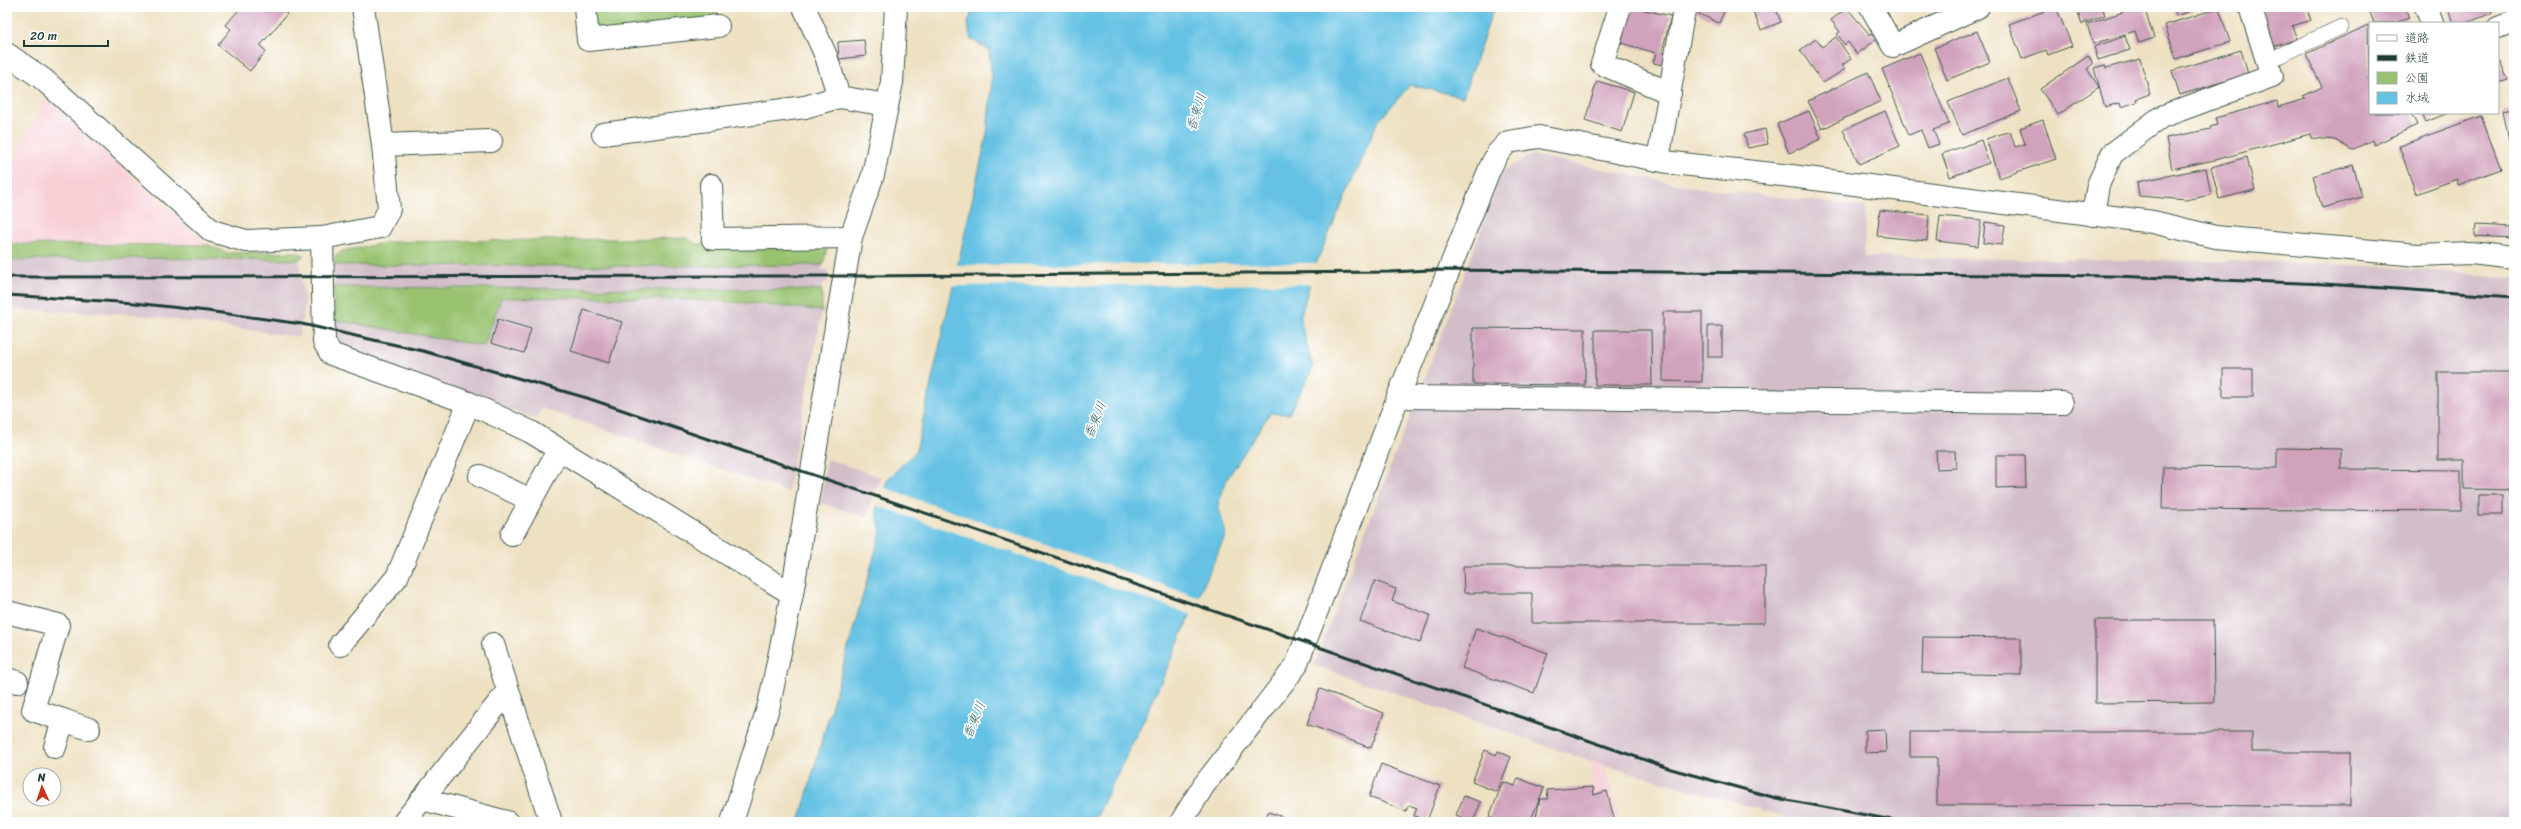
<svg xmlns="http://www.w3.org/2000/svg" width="2521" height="829" font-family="Sriracha,'Klee One',sans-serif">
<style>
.built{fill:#f7cfd5}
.industrial{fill:#d2bdc8}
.green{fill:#98c26f;stroke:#5c8052}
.water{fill:#66c2e4;stroke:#42808c}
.pier{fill:#eee1c2}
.building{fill:#d0a2bc}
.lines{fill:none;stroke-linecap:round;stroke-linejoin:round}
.service-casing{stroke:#3e5649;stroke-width:16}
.minor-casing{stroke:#3e5649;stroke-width:24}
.tertiary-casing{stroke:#3e5649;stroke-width:24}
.service{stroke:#fff;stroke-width:15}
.minor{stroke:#fff;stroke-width:22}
.tertiary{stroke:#fff;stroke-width:22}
.rail{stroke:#1f3d34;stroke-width:3}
.labels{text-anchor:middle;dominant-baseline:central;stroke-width:3.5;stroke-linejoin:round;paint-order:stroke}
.water-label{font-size:13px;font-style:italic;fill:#346569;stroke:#fff}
</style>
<rect width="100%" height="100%" fill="#fff"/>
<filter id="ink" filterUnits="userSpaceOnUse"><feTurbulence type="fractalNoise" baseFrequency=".025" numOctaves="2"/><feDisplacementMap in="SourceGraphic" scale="8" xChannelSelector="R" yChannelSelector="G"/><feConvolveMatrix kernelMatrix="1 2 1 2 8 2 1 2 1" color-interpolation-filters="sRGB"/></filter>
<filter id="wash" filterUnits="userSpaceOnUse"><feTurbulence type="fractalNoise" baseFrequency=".012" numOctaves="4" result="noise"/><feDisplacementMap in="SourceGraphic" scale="16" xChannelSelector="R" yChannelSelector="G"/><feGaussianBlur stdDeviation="0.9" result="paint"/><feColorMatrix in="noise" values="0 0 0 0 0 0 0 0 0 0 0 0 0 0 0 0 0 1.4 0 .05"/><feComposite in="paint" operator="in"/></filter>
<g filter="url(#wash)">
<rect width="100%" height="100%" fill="#eee1c2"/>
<g class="built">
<path d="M45 98 208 245 7 244V173Z"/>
<path d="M1590 761 1605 765 1621 822H1597Z"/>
</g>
<g class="industrial">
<path d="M1532 155 1687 186 1866 207 1864 257 2285 262 2391 267 2514 278V822H1803L1590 761 1314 665 1473 252 1501 172Z"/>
<path d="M135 258 299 260 305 303 299 337 133 314 7 309V260Z"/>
<path d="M334 265 602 266 823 265 822 270H828V283H823L822 290 334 287Z"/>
<path d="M630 297 779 306 822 311 788 492 541 408 536 419 414 373 340 352 331 339 334 320 484 346 501 298Z"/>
<path d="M827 459 881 477 866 517 820 503Z"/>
</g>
<g class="green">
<path d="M591 7H722L716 9 719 22 594 36Z"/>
<path d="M687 238 696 244H828L823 265 602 266 334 265 335 257 342 251 389 242Z"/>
<path d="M7 244 208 245 228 253 296 252 304 255 299 260 135 258 7 260Z"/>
<path d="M334 287 822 290V311C715 297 608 297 501 298L484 346 334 320Z"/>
</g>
<path class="water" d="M974 7H1494L1463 97 1410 85 1377 123 1314 268 1300 319 1313 368 1289 414 1270 413 1227 479 1218 505 1226 534 1150 707 1094 822H799L881 531 876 509 888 479 916 451 987 134 992 79 989 50 970 38 968 22Z"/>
<g class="pier">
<path d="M1318 263 1311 284 951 286 956 265Z"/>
<path d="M882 487 1200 598 1192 615 875 505Z"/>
</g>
<g id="blocks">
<g class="building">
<path d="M241 7H279L287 14 260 46 266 51 250 71 218 45 231 29 226 25Z"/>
<path d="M1631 7 1671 16 1662 52 1666 53 1663 65 1653 63 1656 53 1621 43Z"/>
<path d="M1698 7H1726L1719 23 1695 12Z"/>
<path d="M1751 7H1775L1781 22 1761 30Z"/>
<path d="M2056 7 2072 46 2048 55 2046 50 2022 59 2009 24Z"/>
<path d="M2076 7H2102L2105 15 2082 24Z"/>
<path d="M2138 7H2144L2154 38 2139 43 2135 31 2093 44 2087 24Z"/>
<path d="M2173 7H2203L2176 16Z"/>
<path d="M2260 7H2306L2311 20 2292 26 2297 39 2273 47Z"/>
<path d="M2368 7H2405L2409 18 2395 23H2374Z"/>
<path d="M2447 7H2490L2492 13 2467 23H2453Z"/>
<path d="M1847 8 1870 35 1872 33 1877 39 1857 54 1848 42 1845 45 1837 34 1840 32 1831 20Z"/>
<path d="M2219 8 2230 42 2176 59 2165 25Z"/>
<path d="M2368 25 2370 113H2411L2417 125 2374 145 2372 140 2352 150 2335 140 2311 138 2310 134 2219 159 2172 169 2166 138 2211 129 2210 126 2217 124 2215 118 2277 101 2278 107 2306 99 2303 96 2322 87 2306 54Z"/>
<path d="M1977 31 1990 62 1947 80 1934 48Z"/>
<path d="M2125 36 2130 50 2098 60 2094 47Z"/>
<path d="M1836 37 1851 59 1842 65 1845 69 1823 83 1800 50 1816 39 1822 47Z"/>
<path d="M864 40 866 56 839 59 838 42Z"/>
<path d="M2241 50 2248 74 2180 95 2172 71Z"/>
<path d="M1920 53 1949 124 1933 130 1939 144 1928 148 1921 130 1909 135 1882 69Z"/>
<path d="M2088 56 2093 64 2087 69 2099 87 2058 115 2040 89Z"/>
<path d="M2140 59 2150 94 2136 99 2137 102 2121 107 2120 103 2105 107 2094 68 2105 65 2106 68Z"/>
<path d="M2500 61 2508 80 2498 83V62Z"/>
<path d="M1868 72 1881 101 1822 129 1808 101Z"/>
<path d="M2008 78 2021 111 1962 135 1948 102Z"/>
<path d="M1597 81 1634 92 1622 132 1585 120Z"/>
<path d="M2514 108V155L2512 156 2503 110Z"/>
<path d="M1809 111 1821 139 1789 153 1777 124Z"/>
<path d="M1885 111 1900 146 1859 164 1843 130Z"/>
<path d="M2422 113H2448L2426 122Z"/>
<path d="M2481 116 2501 169 2458 185 2457 179 2416 194 2399 146Z"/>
<path d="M2043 120 2056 159 1999 178 1986 139 2010 131 2015 147 2025 144 2020 128Z"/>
<path d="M1765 129 1768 144 1748 148 1744 134Z"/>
<path d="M1981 140 1989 163 1950 177 1942 154Z"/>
<path d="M2247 157 2255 190 2219 199 2211 167Z"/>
<path d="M2353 165 2362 197 2322 208 2313 176Z"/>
<path d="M2206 168 2211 195 2186 200 2139 196 2137 182Z"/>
<path d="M1880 210 1929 215 1927 241 1877 236Z"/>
<path d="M1940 216 1981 220 1978 246 1937 241Z"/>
<path d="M1985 222 2005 225 2002 245 1983 243Z"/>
<path d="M2476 225 2514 227V238L2475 236Z"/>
<path d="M584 310 622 322 609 363 571 351Z"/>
<path d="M1663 312H1702V382L1663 381Z"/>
<path d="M498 319 531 329 524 353 491 343Z"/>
<rect x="1708" y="326" width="14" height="31"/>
<path d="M1473 328 1585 329V385L1473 384Z"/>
<path d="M1595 330H1651L1652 385H1595Z"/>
<rect x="2223" y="369" width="30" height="28"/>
<path d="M2438 372H2514V490L2464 489V460H2438Z"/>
<path d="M2277 448 2341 449V469L2461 470V511L2162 509 2163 467 2277 468Z"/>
<path d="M1936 451H1955L1956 468 1937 469Z"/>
<path d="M1996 455H2025L2026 487 1996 488Z"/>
<rect x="2479" y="495" width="24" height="20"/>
<path d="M1463 566H1765V623H1532V593H1464Z"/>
<path d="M1375 581 1396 589 1392 601 1430 615 1420 643 1360 621Z"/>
<path d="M2095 620H2213L2214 702 2095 703Z"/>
<path d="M1476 628 1548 653 1534 693 1462 668Z"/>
<path d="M1923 637 2021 638V675L1922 673Z"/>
<path d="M1320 689 1384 713 1371 748 1307 724Z"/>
<path d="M1885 729 1886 752 1865 753V730Z"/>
<path d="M1910 732H2252V752H2350V806L1937 805V757H1910Z"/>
<path d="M1485 750 1496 755 1498 751 1511 757 1497 792 1472 782Z"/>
<path d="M1381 764 1440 786 1427 821 1414 816 1417 808 1409 805 1406 811 1369 797Z"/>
<path d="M1518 778 1544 788 1530 822H1503L1489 817 1503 782 1515 786Z"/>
<path d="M1593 787 1594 795 1607 791 1615 822H1535L1540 799H1548L1547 790Z"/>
<path d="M1464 796 1481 802 1473 822 1456 815Z"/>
<path d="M1268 812 1298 822H1265Z"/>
</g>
</g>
</g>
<g filter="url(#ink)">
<use href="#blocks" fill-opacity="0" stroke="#3e5649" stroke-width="1"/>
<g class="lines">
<g class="service-casing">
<path id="service" d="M2268 61 2341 27"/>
</g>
<g class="minor-casing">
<g id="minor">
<path d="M585 7 588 40 718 26"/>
<path d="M804 7 826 56 839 97 887 105"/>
<path d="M1620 7 1602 64 1670 93"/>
<path d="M1871 7 1893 46 1978 7"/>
<path d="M2426 7 2432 23"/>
<path d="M2498 28 2514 22"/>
<path d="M7 54 43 79 212 231 246 241 322 238 380 227 389 209 383 145 363 7"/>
<path d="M603 134 805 107 839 97"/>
<path d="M383 145 491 141"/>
<path d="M1658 160 1683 15 1687 7"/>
<path d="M1791 176 2153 222 2215 237 2418 255 2471 253 2514 258"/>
<path d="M711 185 713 239 851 237"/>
<path d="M2093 215 2098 185 2112 154 2161 117 2272 76 2250 7"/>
<path d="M322 238 324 342 331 354 469 403 531 432 792 594"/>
<path d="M1398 397 2062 403"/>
<path d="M817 440 851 237 873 175 892 82 896 7"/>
<path d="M480 476 531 500"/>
<path d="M512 535 559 449"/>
<path d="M7 612 58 625 33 710 63 720 55 747"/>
<path d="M493 644 551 822"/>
<path d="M340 645 397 577 469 403"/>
<path d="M7 679 17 682"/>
<path d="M63 720 89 729"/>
<path d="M422 799 507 822"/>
<path d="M404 822 508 691"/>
</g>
</g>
<g class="tertiary-casing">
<g id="tertiary">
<path d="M732 822 769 705 792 594 817 440"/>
<path d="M1181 822 1204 785 1296 666 1398 397 1490 168 1497 154 1508 142 1539 137 1673 163 1791 176"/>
</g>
</g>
<use href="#service" class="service"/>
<use href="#minor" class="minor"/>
<use href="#tertiary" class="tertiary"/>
<g class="rail">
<path d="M7 277 860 276 1390 272 1432 270 2113 276 2325 284 2514 297"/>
<path d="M7 295 135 303 207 311 302 324 423 351 587 398 1287 636 1671 769 1776 798 1903 822"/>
</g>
</g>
</g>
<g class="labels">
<g class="water-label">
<text transform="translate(1196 112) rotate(-73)">香東川</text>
<text transform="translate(1095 420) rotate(-68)">香東川</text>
<text transform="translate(974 720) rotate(-68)">香東川</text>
</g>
</g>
<rect width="2521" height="829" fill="none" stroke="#fff" stroke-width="24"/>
<rect x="2369" y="22" width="130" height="92" fill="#ffffff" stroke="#a5b1ae"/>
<rect x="2377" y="35" width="20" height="6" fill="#ffffff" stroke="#a5b1ae"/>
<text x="2405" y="42" font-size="12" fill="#1f3d34">道路</text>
<rect x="2377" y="55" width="20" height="6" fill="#1f3d34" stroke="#a5b1ae"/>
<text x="2405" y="62" font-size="12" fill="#1f3d34">鉄道</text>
<rect x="2377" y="72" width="20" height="12" fill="#98c26f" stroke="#a5b1ae"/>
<text x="2405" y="82" font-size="12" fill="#1f3d34">公園</text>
<rect x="2377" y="92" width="20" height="12" fill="#66c2e4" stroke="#a5b1ae"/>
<text x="2405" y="102" font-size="12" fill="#1f3d34">水域</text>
<g transform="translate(42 787) rotate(357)"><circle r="19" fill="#ffffff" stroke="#a5b1ae"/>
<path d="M0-3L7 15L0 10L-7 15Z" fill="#c8321e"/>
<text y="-6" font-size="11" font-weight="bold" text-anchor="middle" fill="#1f3d34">N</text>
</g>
<path d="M24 40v6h84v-6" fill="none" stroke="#1f3d34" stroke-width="2"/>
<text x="30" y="40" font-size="12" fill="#1f3d34" stroke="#ffffff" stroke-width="3" paint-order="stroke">20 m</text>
</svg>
